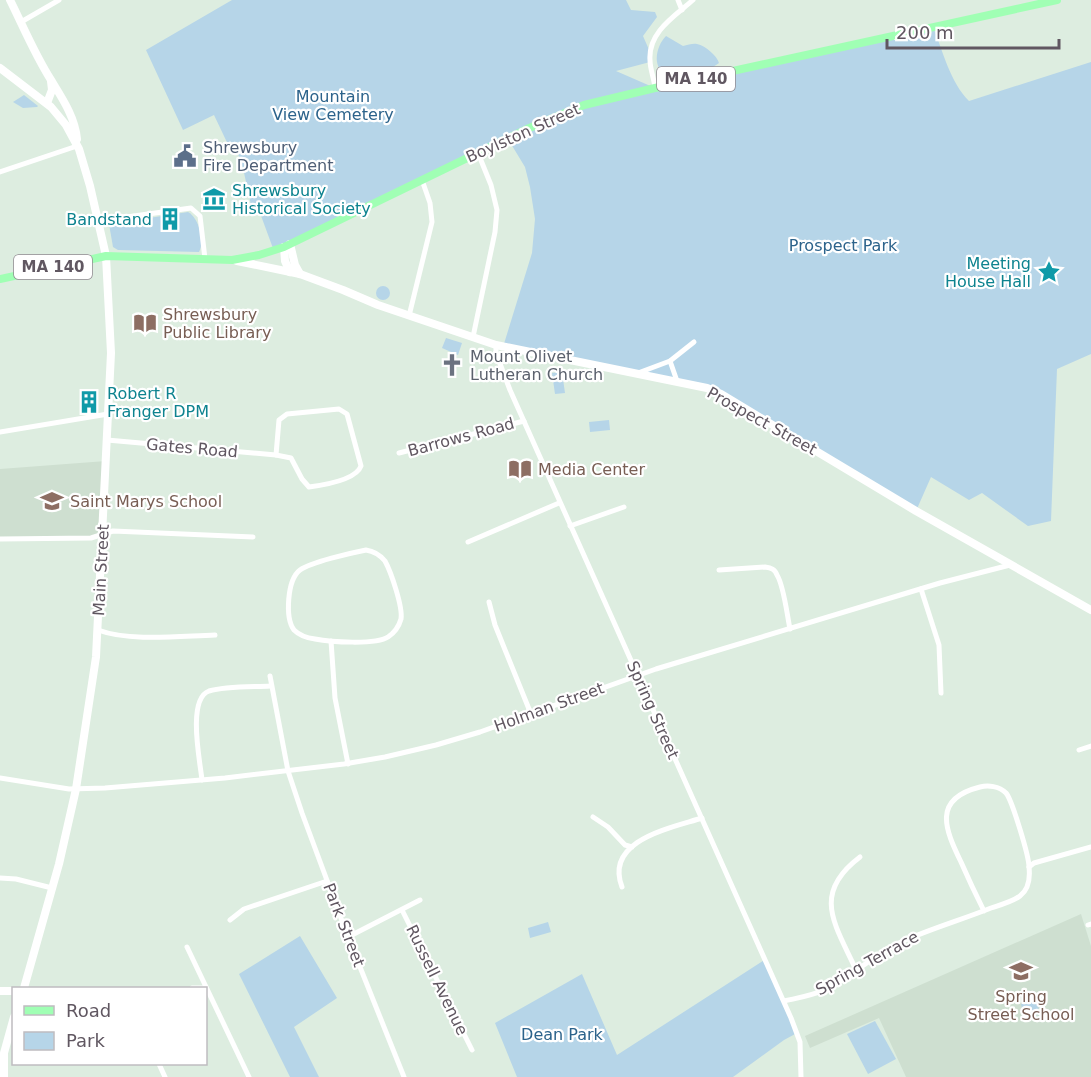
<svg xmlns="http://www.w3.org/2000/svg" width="1091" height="1077" font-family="'DejaVu Sans',sans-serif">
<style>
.education{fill:#cedfd0}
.green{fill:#b6d5e8}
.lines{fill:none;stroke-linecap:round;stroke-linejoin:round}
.street{stroke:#fff;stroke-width:5}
.secondary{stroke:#fff;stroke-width:8}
.primary{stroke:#a0ffb4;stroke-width:8}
.labels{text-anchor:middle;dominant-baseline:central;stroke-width:4.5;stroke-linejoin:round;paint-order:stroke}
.shield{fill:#fff;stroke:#908990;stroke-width:1.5}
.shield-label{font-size:15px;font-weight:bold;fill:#605761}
.park-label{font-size:16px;fill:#2c638b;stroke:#fff}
.street-label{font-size:16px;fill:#605761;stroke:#fff}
.service-label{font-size:16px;fill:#4e5e75;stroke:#fff;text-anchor:start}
.culture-label{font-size:16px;fill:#0d838f;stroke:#fff;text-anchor:start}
.education-label{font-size:16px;fill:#785e54;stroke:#fff;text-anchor:start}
.worship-label{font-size:16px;fill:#5b616d;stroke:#fff;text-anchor:start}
</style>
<rect width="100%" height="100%" fill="#ddede0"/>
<g class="education">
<path d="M106 461 103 534 96 537 0 539V469Z"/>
<path d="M1081 914 1091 946V1077H906L879 1018 810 1048 805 1036Z"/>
</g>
<g class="green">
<path d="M232 0H626L631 10 655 12 657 17 643 36 650 52V62L616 71 655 88 933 27C943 51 950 82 969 101L1091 62V354L1057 369 1051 521 1028 526 982 493 969 500 931 477 916 511 721 394 503 347 532 253 535 219 530 187 525 167 508 139 274 251 260 213 251 205 243 168 238 154 233 155 214 115 183 130 146 50Z"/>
<path d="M666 36 683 46C688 45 693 43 697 44 706 46 717 56 719 63L710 69 670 76C651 71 655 47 666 36Z"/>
<path d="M24 95 38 106 37 107 23 108 13 102Z"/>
<path d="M188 212C199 218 205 241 199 252L118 250 113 247 109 224Z"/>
<circle cx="383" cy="293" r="7"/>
<path d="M446 338 462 343 458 355 442 348Z"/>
<path d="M562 372 565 393 555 394 552 373Z"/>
<path d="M609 420 610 430 590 432 589 422Z"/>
<path d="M548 922 551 932 530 938 528 928Z"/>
<path d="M300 936 337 998 294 1027 319 1077H290L239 974Z"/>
<path d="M766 959 797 1033 784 1040 733 1077H517L495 1023 582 974 617 1055Z"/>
<path d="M1034 999 1038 1004 1039 1014 1027 1019 1023 1013 1021 1004Z"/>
<path d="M875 1021 896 1059 868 1074 847 1034Z"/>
</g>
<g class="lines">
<g class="street">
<path d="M678 0 682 10"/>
<path d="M21 22 59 0"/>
<path d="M655 88C654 78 650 69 650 60 648 32 675 16 693 0"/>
<path d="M0 172 77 146"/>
<path d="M98 221 191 208 200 216 205 259"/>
<path d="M409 316 432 222 430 203 422 180"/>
<path d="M473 337 495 232 497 210 491 185 478 153"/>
<path d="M496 345V353L510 390 791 1018 800 1042 801 1077"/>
<path d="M670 361 677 381"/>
<path d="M638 373 670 361 694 342"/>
<path d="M339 409 347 414 361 466C356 480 324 485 309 487L302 479 291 458 276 455 279 420 287 414Z"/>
<path d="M0 432 108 414"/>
<path d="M107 440 276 455"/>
<path d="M399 453 524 421"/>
<path d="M570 526 624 507"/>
<path d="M0 539 91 538 113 531 253 537"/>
<path d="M468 542 559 503"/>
<path d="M366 550C373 551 380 555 385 561 391 572 403 607 401 619 399 626 394 633 388 637 376 645 330 642 315 639 307 638 300 636 294 630 285 618 287 580 300 570 311 562 351 553 366 550Z"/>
<path d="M719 570 765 567C771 568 775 569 777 575 784 586 787 615 790 629"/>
<path d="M921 589 939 645 941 693"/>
<path d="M489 602 495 625 531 714"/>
<path d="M98 630C130 642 180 636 215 635"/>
<path d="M331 641 335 698 348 764"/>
<path d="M270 676 288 771 302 813 348 937 404 1077"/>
<path d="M1079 750 1091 746"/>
<path d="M0 778 69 789 105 788 225 778 344 764 385 757 436 745 480 732 656 669 940 583 1010 565"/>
<path d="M202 780C200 761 187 699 209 691 226 686 253 687 270 686"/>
<path d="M593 817 608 827 625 845 632 847"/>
<path d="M1029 867 1034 863 1091 847"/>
<path d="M0 878 16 879 52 888"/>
<path d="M622 887C604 840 671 828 702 818"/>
<path d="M402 910 472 1050"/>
<path d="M230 920 244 909 327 881"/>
<path d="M1088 925 1091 924"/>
<path d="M348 937 420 900"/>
<path d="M187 947 249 1077"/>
<path d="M856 970C835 924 811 894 860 857"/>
<path d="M192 988H205"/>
<path d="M784 1001C797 998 811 996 824 990 852 977 873 955 901 942 930 929 961 920 991 908 1000 905 1012 902 1020 896 1029 889 1030 876 1029 867 1029 856 1012 800 1006 793 999 786 988 785 980 787 932 799 945 829 961 862 968 878 976 895 984 911"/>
<path d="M159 1064 165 1077"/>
</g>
<g class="secondary">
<path d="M10 0C23 26 35 55 51 80 62 98 75 117 77 139"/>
<path d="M0 68 51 107 66 125 79 149 90 186 106 256 111 353 96 657 76 789 59 864 24 988"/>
<path d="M47 103 52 90 51 81"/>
<path d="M290 244 295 265 300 274"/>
<path d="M284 247 285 261 290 272"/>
<path d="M237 261 300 274 343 290 378 305 496 345 707 388 721 394 916 511 1091 610"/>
<path d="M0 991H14"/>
<path d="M4 1077V1053L14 1017"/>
</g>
<path class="primary" d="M0 279 106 256 232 260 259 255 284 247 527 129 584 105 655 88 1057 0"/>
</g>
<defs>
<g id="civic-bare" transform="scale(1.8)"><path d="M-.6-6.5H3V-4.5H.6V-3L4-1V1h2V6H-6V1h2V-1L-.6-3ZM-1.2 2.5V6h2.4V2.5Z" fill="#5c6f8a" stroke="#fff" stroke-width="2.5" paint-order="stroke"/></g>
<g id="museum-bare" transform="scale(1.8)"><path d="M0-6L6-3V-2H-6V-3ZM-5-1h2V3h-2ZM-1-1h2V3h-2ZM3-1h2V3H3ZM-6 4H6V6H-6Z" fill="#0f9aa8" stroke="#fff" stroke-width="2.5" paint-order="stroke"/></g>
<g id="building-bare" transform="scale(1.8)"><path d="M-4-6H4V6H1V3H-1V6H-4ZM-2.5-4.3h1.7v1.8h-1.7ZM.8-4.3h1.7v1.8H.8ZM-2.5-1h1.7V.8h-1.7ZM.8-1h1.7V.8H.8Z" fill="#0f9aa8" stroke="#fff" stroke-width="2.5" paint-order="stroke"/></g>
<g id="sight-bare" transform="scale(1.8)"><path d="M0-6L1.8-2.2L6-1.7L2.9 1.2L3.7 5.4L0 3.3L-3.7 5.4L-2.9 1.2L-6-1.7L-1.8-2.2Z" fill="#0f9aa8" stroke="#fff" stroke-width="2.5" paint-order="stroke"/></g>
<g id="library-bare" transform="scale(1.8)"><path d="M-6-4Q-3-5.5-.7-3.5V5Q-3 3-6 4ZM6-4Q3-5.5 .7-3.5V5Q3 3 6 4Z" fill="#8d6e63" stroke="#fff" stroke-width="2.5" paint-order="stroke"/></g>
<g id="church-bare" transform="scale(1.8)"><path d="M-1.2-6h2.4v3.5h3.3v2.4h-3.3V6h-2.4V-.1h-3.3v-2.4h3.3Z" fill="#6b7280" stroke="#fff" stroke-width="2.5" paint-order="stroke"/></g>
<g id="school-bare" transform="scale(1.8)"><path d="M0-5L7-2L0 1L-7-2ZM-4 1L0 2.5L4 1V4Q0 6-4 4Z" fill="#8d6e63" stroke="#fff" stroke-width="2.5" paint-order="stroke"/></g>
</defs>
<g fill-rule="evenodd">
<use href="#civic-bare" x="185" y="156"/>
<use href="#museum-bare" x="214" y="199"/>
<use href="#building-bare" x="170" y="219"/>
<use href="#sight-bare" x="1049" y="272"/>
<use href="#library-bare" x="145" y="323"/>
<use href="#church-bare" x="452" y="365"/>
<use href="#building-bare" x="89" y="402"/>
<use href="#library-bare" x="520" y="469"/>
<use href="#school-bare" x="52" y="501"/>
<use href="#school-bare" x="1021" y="971"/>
</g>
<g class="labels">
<g class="shield">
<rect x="657" y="67" width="78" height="24" rx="4.5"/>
<rect x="14" y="255" width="78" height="24" rx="4.5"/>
</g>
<g class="shield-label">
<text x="696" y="79">MA 140</text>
<text x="53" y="267">MA 140</text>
</g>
<g class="park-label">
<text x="333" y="96">Mountain<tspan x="333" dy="18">View Cemetery</tspan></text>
<text x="843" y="245">Prospect Park</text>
<text x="562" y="1034">Dean Park</text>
</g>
<g class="street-label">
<text transform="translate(523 133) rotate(-24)">Boylston Street</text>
<text transform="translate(762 421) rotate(29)">Prospect Street</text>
<text transform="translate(461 437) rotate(-15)">Barrows Road</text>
<text transform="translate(192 448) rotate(5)">Gates Road</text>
<text transform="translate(101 570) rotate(-87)">Main Street</text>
<text transform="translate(549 707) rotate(-20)">Holman Street</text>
<text transform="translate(653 710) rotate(66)">Spring Street</text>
<text transform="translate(344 925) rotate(69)">Park Street</text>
<text transform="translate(867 963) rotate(-29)">Spring Terrace</text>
<text transform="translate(437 980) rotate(64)">Russell Avenue</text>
</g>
<g class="service-label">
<text x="203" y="147">Shrewsbury<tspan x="203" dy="18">Fire Department</tspan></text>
</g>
<g class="culture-label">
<text x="232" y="190">Shrewsbury<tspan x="232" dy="18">Historical Society</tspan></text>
<text x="152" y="219" text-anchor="end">Bandstand</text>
<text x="1031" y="263" text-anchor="end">Meeting<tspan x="1031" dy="18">House Hall</tspan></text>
<text x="107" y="393">Robert R<tspan x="107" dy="18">Franger DPM</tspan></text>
</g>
<g class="education-label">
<text x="163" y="314">Shrewsbury<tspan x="163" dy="18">Public Library</tspan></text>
<text x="538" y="469">Media Center</text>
<text x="70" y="501">Saint Marys School</text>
<text x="1021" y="996" text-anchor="middle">Spring<tspan x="1021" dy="18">Street School</tspan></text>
</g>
<g class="worship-label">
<text x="470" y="356">Mount Olivet<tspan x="470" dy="18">Lutheran Church</tspan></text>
</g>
</g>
<rect x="12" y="987" width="195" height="78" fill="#ffffff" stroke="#bfbcc0" stroke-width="1.5"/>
<rect x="24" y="1006" width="30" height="9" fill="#a0ffb4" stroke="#bfbcc0" stroke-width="1.5"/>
<text x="66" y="1017" font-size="18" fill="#605761">Road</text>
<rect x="24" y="1032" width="30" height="18" fill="#b6d5e8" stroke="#bfbcc0" stroke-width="1.5"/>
<text x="66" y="1047" font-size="18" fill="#605761">Park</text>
<path d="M887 39v9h172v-9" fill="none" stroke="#605761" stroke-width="3"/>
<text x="896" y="39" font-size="18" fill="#605761" stroke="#ffffff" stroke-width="4.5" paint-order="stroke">200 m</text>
</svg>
